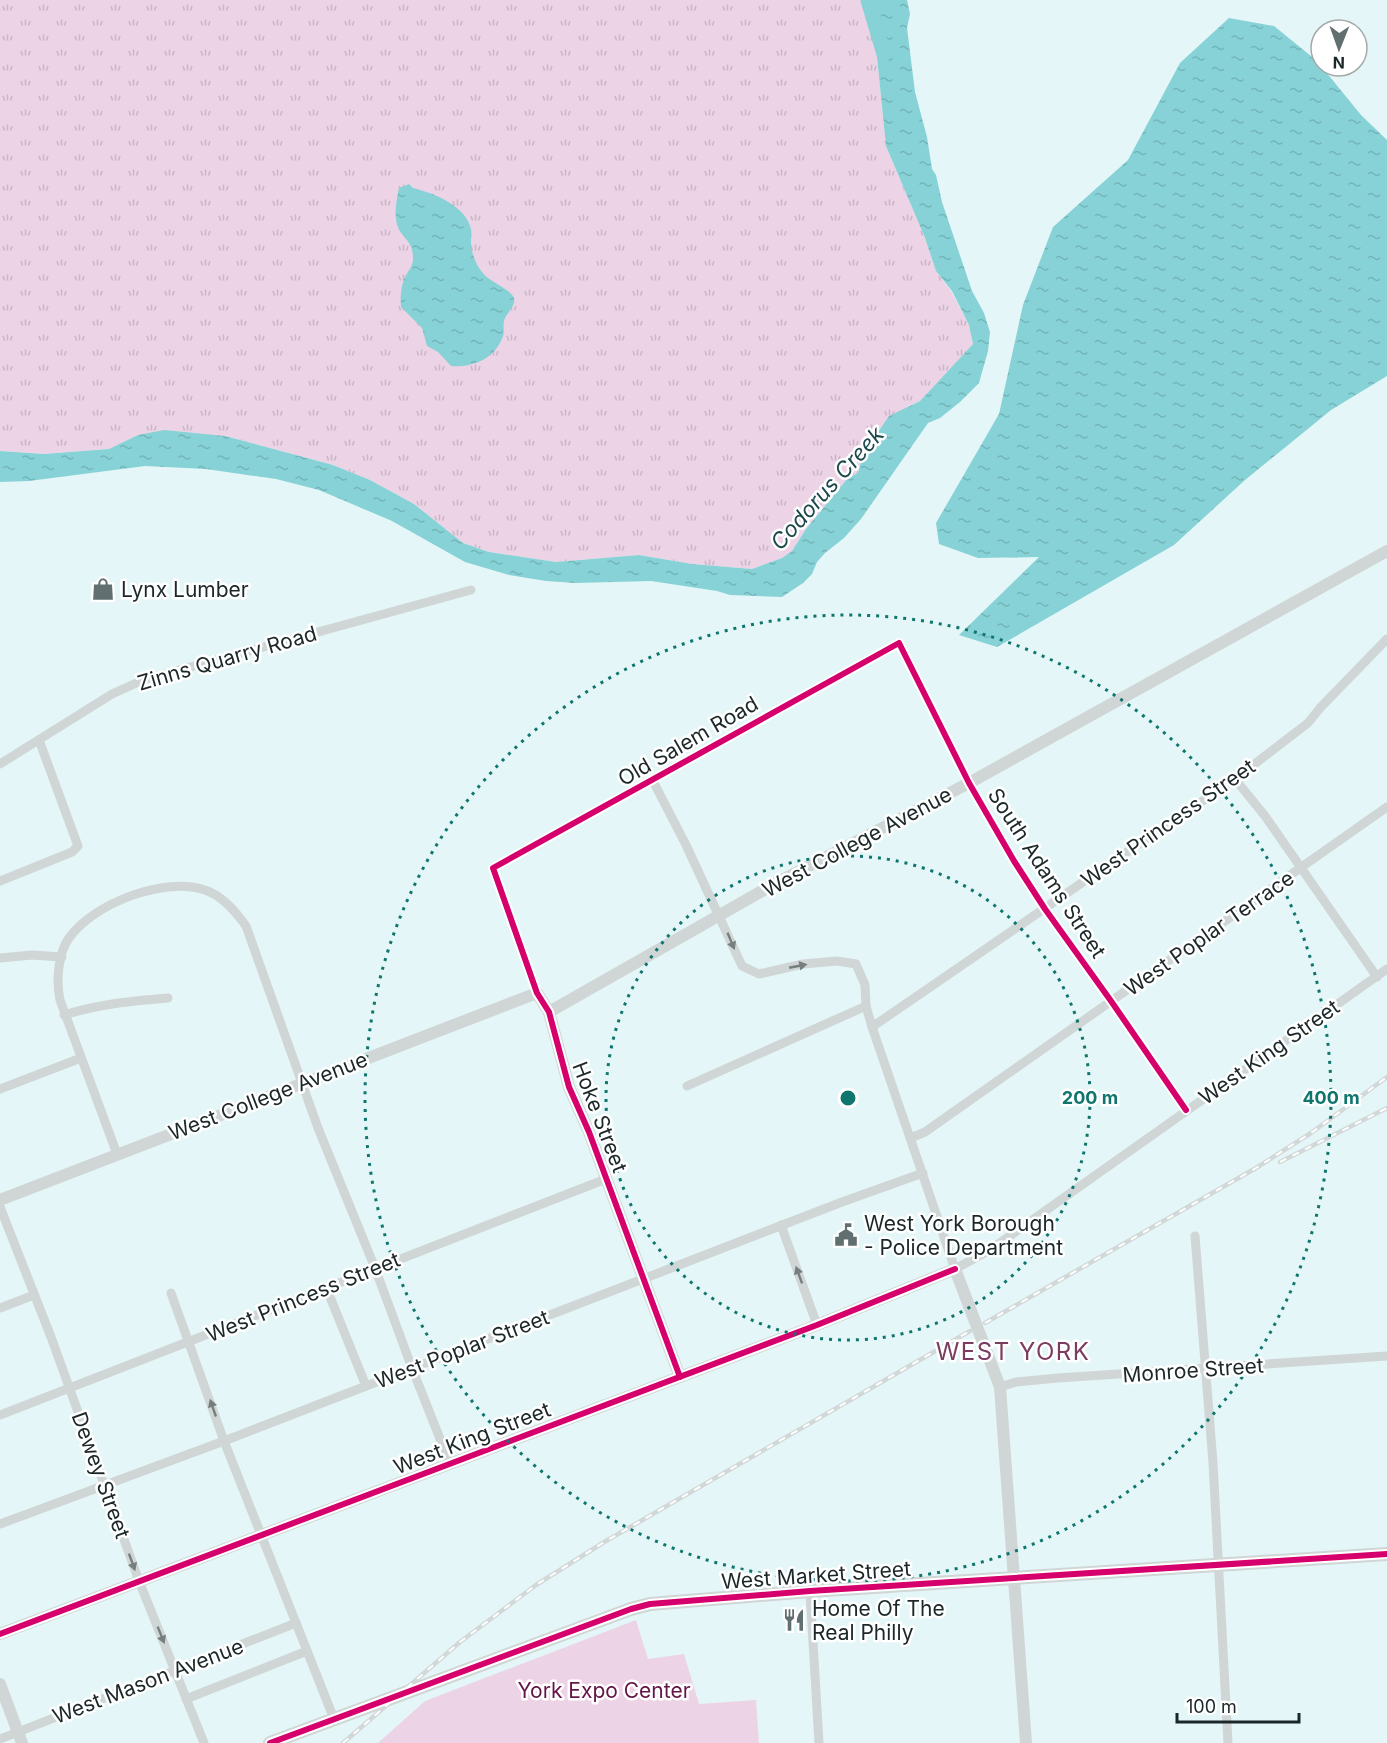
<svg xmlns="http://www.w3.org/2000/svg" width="1387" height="1743" font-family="Inter,sans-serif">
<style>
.grass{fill:url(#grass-tufts)}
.park{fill:#ecd4e6}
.water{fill:url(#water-ripples)}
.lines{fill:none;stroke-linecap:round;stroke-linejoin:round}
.river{stroke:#86d2d6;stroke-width:15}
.street{stroke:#d0d5d5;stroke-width:9}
.secondary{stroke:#d0d5d5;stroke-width:12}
.primary{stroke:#d0d5d5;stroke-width:14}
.rail-casing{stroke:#d2d7d8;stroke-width:4.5}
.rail{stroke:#fff;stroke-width:2;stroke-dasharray:7;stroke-linecap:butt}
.cycleway-casing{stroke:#fff;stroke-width:10}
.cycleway{stroke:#d6006c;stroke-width:6}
.oneway{fill:#767e7e}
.ring{fill:none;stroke:#0f766e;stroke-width:3;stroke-dasharray:3 6}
.labels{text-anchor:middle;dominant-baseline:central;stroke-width:5;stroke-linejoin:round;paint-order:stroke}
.poi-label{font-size:21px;fill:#1b2728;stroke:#fff;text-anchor:start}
.street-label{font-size:21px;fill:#1b2728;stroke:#fff}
.park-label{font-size:21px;fill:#631548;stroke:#fff}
.water-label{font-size:22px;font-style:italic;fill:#1c494c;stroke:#fff}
.quarter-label{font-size:24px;letter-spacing:1.5px;fill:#7b3c61;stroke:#fff}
.centre{fill:#0f766e;stroke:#fff;stroke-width:3}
.ring-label{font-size:18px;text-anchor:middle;font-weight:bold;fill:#0f766e;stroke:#fff;stroke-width:5;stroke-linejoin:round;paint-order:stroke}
</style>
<defs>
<pattern id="grass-tufts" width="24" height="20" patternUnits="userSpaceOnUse" patternTransform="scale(1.5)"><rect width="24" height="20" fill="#ecd4e6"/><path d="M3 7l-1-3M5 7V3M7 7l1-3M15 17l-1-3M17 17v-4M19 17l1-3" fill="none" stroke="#cab6c5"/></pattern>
<pattern id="water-ripples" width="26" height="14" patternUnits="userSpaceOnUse" patternTransform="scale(1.5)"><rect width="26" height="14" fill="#86d2d6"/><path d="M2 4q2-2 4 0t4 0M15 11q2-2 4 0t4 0" fill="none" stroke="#73b4b8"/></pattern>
</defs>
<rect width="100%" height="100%" fill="#e4f6f7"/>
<path class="grass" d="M0 0H874L880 20 877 57 886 146 925 238 936 271 951 291 969 325 973 344 920 401 908 406 863 454 858 473 847 479 843 484 806 529 792 551 782 558 752 569 692 564 639 555 556 562 489 552 463 543 414 504 370 480 333 465 225 436 138 435 110 449 44 454 0 451Z"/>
<path class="park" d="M636 1620 648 1659 684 1654 699 1704 756 1700 759 1743H378L425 1701Z"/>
<g class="water">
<path d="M874 0H907L910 14 907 28 915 92 927 137 932 169 936 175 942 202 972 291 984 313 990 332 988 351 979 383 960 402 940 418 928 423 861 519 844 538 825 553 817 562 812 574 803 583 782 597 730 595 717 591 651 581 575 583 546 581 509 575 465 562 392 521 319 490 276 479 206 469 145 466 29 481 0 482V451L44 454 109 449 138 435 164 430 225 436 333 465 370 480 414 504 463 543 489 552 556 562 639 555 692 564 752 569 782 558 792 551 806 529 843 484 847 479 858 473 863 454 889 416 920 401 973 344 969 325 952 291 936 271 925 238 886 146 877 57 880 20Z"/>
<path d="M1229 18 1274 26 1317 61 1361 115 1387 140V376L1331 410 1245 480 1174 545 997 647 959 635 1039 557 978 558 939 544 936 523 999 414 1023 305 1053 227 1128 160 1180 63Z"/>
<path d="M409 184 413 188C434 193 466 206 471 229 472 233 471 238 471 242 471 252 476 265 482 272 489 282 511 289 514 298 516 305 508 312 505 318 502 324 505 330 503 336 496 358 473 368 451 366L438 352 427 346 422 328 401 307C400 297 401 284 406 275 410 269 413 265 413 258 413 246 409 243 402 234 392 222 396 202 399 188Z"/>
</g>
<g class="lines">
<path class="river" d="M868 0 884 54"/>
<g class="street">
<path d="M0 764 112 694 143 680 471 590"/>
<path d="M1235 779 1265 816 1377 977"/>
<path d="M653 781 686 845 742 966 759 974 803 964 837 961 856 964 865 985 866 1006 872 1027 955 1269 990 1250 1387 969"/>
<path d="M0 881 72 852 78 846 39 740"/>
<path d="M0 958 32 955 62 957"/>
<path d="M537 993 493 868 899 643 969 783 1014 861 1045 909 1111 1001 1186 1110"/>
<path d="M64 1015C99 1004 132 1001 168 998"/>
<path d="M872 1027 1118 858 1235 779 1308 723 1320 708 1387 639"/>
<path d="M687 1086 866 1006"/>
<path d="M0 1089 81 1058"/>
<path d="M911 1138 925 1132 1387 807"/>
<path d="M117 1154 60 1000C56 982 58 953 69 938 94 903 165 876 205 890 223 896 236 912 246 926L318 1128 375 1268 412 1368 450 1464"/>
<path d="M0 1207 51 1337 139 1581 204 1743"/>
<path d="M781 1225 817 1325"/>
<path d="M1195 1236 1213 1463 1228 1743"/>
<path d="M326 1287 366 1386"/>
<path d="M171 1293 224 1441 334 1719"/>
<path d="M0 1308 34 1295"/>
<path d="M1000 1387 1016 1382 1058 1378 1387 1356"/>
<path d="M0 1415 606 1179"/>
<path d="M0 1524 224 1441 842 1202 923 1173"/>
<path d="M810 1591 819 1743"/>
<path d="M186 1699 307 1651"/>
<path d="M0 1739 296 1623"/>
</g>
<g class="secondary">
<path d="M549 1012 778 882 969 783 1387 551"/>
<path d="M0 1200 537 993 549 1012 569 1087 589 1132 680 1377"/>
<path d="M0 1634 817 1325 955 1269 1000 1387 1026 1743"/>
<path d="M0 1684 22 1743"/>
</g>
<path class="primary" d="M270 1743 631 1609 650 1604 810 1591 1387 1554"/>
<g class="rail-casing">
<g id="rail">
<path d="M1280 1162 1387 1108"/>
<path d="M985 1323 1256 1168 1311 1133 1387 1077"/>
<path d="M343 1743 460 1642 536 1585 606 1541 970 1331"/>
</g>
</g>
<use href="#rail" class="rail"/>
<g class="cycleway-casing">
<g id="cycleway">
<path d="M680 1377 589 1132 569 1087 549 1012 537 993 493 868 899 643 969 783 1014 861 1045 909 1111 1001 1186 1110"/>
<path d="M0 1634 817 1325 955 1269"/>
<path d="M270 1743 631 1609 650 1604 810 1591 1387 1554"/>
</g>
</g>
<use href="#cycleway" class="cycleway"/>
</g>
<defs><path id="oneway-solid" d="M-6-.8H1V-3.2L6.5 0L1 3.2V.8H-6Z" transform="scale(1.5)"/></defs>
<g class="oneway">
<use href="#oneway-solid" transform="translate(731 941) rotate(67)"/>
<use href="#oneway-solid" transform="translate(798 966) rotate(-11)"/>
<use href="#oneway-solid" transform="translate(799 1275) rotate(-110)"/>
<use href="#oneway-solid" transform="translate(213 1408) rotate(-109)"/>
<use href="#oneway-solid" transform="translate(132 1562) rotate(70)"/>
<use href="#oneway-solid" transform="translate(161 1635) rotate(68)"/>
</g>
<g class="ring">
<circle cx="848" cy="1098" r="242"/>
<circle cx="848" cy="1098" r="483"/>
</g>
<defs>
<g id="shop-bare" transform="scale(1.8)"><path d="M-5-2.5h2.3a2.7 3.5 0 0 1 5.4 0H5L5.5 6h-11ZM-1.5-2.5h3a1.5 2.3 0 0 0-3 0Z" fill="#616f70" stroke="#fff" stroke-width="2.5" paint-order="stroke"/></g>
<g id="civic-bare" transform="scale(1.8)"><path d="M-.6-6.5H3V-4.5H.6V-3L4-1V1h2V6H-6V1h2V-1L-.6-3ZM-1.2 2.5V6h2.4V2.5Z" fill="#616f70" stroke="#fff" stroke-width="2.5" paint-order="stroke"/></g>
<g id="restaurant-bare" transform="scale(1.8)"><path d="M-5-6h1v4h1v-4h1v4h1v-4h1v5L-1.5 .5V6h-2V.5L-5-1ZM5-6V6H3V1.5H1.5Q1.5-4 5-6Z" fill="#616f70" stroke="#fff" stroke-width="2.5" paint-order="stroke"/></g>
</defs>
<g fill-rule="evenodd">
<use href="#shop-bare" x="103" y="589"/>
<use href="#civic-bare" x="846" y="1235"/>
<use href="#restaurant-bare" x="794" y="1620"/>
</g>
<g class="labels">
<g class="poi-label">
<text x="121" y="589">Lynx Lumber</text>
<text x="864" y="1223">West York Borough<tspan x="864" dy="24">- Police Department</tspan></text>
<text x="812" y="1608">Home Of The<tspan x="812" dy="24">Real Philly</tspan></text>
</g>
<g class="street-label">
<text transform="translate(227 658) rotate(-16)">Zinns Quarry Road</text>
<text transform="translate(688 741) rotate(-30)">Old Salem Road</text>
<text transform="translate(1168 823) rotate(-35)">West Princess Street</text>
<text transform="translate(857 842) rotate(-28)">West College Avenue</text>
<text transform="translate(1047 873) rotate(57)">South Adams Street</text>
<text transform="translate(1209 933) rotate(-35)">West Poplar Terrace</text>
<text transform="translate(1269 1052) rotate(-35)">West King Street</text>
<text transform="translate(268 1096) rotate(-21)">West College Avenue</text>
<text transform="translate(600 1117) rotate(69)">Hoke Street</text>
<text transform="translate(303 1297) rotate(-22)">West Princess Street</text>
<text transform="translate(462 1349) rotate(-21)">West Poplar Street</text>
<text transform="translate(1193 1370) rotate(-4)">Monroe Street</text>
<text transform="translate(472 1438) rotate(-21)">West King Street</text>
<text transform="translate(101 1475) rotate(70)">Dewey Street</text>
<text transform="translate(816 1575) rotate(-4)">West Market Street</text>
<text transform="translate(148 1681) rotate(-21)">West Mason Avenue</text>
</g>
<g class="park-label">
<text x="604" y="1690">York Expo Center</text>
</g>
<g class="water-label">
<text transform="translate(827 488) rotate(-48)">Codorus Creek</text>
</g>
<g class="quarter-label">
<text x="1013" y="1351">WEST YORK</text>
</g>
</g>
<circle cx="848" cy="1098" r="9" class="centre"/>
<g class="ring-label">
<text x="1090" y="1104">200 m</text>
<text x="1331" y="1104">400 m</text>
</g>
<g transform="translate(1339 48) rotate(181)"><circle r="28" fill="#ffffff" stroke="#a4a9a9" stroke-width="1.5"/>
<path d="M0-4.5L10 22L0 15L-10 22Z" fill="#616f70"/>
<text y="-9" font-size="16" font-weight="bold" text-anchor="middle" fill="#1b2728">N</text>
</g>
<path d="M1177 1713v9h122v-9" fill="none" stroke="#1b2728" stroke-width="3"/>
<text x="1186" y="1713" font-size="18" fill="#1b2728" stroke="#ffffff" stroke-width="4.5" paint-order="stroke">100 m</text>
</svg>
